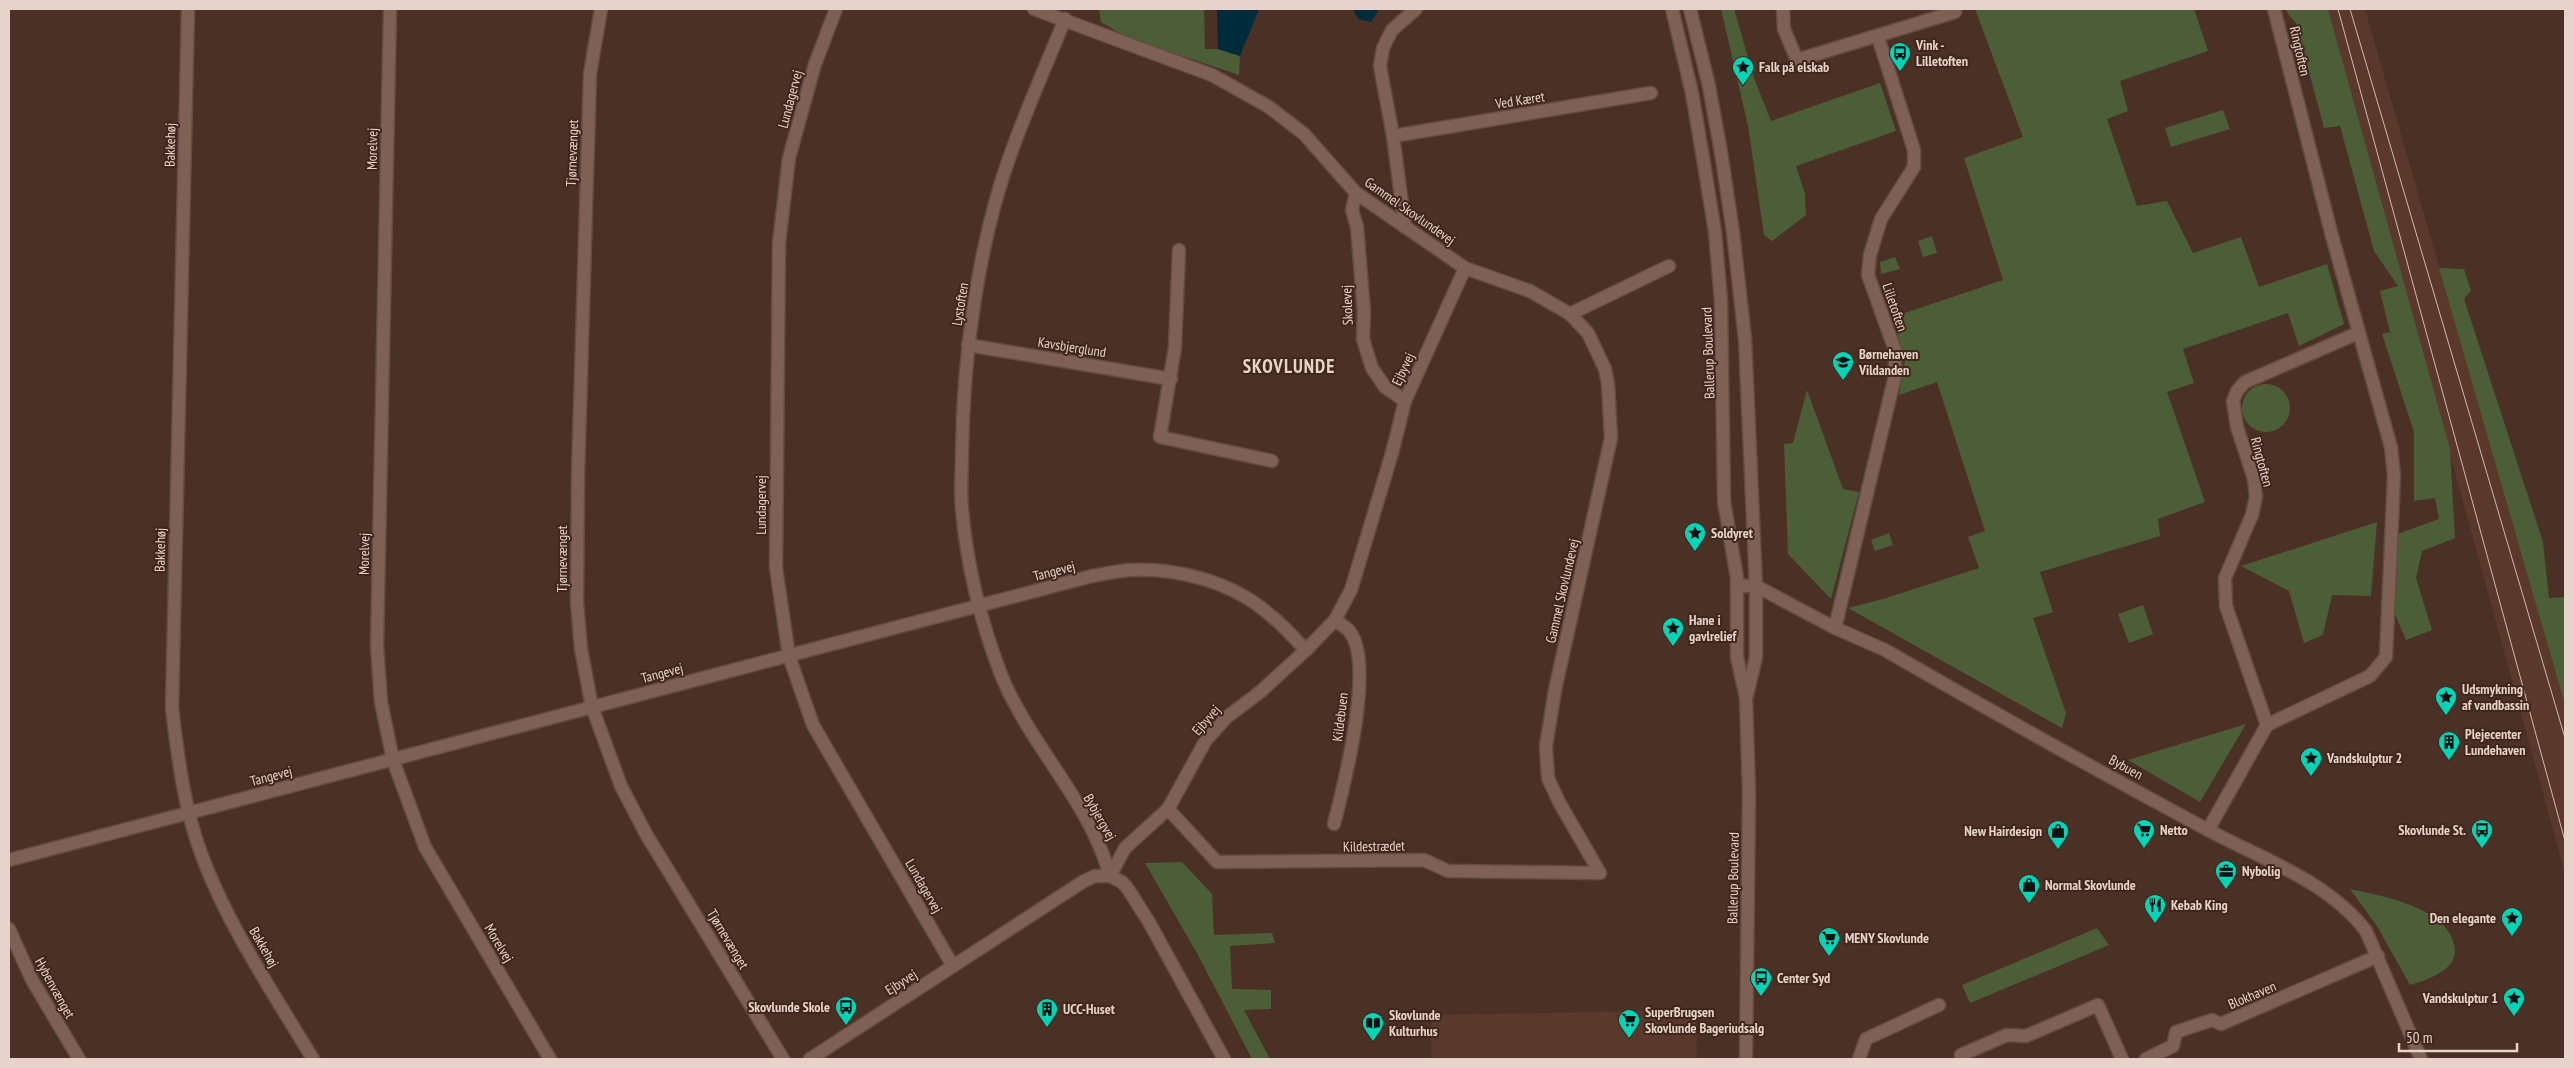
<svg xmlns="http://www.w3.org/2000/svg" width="2574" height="1068" font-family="'PT Sans Narrow',sans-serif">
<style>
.built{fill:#5a382b}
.green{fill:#4c5e37}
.water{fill:#002b3b}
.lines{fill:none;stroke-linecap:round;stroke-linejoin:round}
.street-casing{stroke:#634c42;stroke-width:15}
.secondary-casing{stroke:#634c42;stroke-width:15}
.street{stroke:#7e6054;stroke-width:12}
.secondary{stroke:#7e6054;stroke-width:12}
.tram{stroke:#cdbab2;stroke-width:1}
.labels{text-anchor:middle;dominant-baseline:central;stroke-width:4;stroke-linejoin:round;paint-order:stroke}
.poi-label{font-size:14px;font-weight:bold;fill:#e5d3cc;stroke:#40261b;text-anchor:start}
.street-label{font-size:14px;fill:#e5d3cc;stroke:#40261b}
.district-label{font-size:19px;font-weight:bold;letter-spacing:1px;fill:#e5d3cc;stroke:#40261b}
</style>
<rect width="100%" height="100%" fill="#4b3025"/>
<g class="built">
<path d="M2328 9H2365L2565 705V874Z"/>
<path d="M1696 1010 1697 1059H1431V1015Z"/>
</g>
<g class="green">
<path d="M1099 9H1204L1205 49H1218L1240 56 1239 75 1126 37 1101 22Z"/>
<path d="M1721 9H1734L1754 78 1771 121 1880 83 1896 131 1796 166 1805 194 1806 215 1772 241 1764 235 1748 126Z"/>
<path d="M1975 9H2194L2208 51 2120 81 2128 111 2107 119 2137 206 2167 201 2193 253 2241 237 2259 287 2327 264 2344 324 2299 346 2288 313 2183 349 2194 383 2167 392 2205 502 2158 519 2160 536 2040 572 2053 612 2033 618 2066 713 2062 728 1848 608 1883 599 1979 568 1968 537 1985 531 1937 382 1899 395 1905 360 1893 317 2003 280 1964 158 2023 137Z"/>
<path d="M2286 9H2328L2450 449 2455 538 2422 551 2416 578 2432 630 2406 640 2391 605 2397 534 2439 519 2435 498 2414 501V432L2382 334 2390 332 2380 291 2398 286 2374 251 2340 126 2324 128 2296 23 2288 14Z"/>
<path d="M2223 110 2230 129 2171 147 2165 128Z"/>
<path d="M1932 236 1937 253 1923 257 1918 241Z"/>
<path d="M1895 257 1900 269 1881 274 1880 262Z"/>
<path d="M2439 268 2464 269 2471 291 2464 299 2543 542 2549 598 2564 597 2565 705Z"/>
<circle cx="2266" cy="408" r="24"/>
<path d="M1807 390 1843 489 1859 492 1831 599 1788 554 1784 444 1793 443Z"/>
<path d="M2377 522 2371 596 2332 595 2323 635 2304 643 2289 591 2241 566Z"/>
<path d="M1889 533 1893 545 1875 551 1871 540Z"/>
<path d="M2143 605 2153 634 2129 643 2118 614Z"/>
<path d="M2246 724 2200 802 2128 760Z"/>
<path d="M1182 862 1212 894 1214 935 1272 933 1275 943 1230 946 1232 989 1271 990V1009L1244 1010 1270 1059H1252L1198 955 1145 863Z"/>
<path d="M2350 889C2383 896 2452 908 2455 950 2456 971 2426 980 2410 985L2377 926Z"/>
<path d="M2097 928 2109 945 1970 1003 1962 985Z"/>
</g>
<g class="water">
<path d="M1217 9H1259L1240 56 1218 49Z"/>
<path d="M1353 9H1379L1371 22 1358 19Z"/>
</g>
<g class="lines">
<g class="street-casing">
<g id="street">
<path d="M188 9 172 708C178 758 184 808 202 856 229 928 274 994 313 1059"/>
<path d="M390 9 377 646 381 702 393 760 425 847 550 1059"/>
<path d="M601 9 590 74 578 475 577 602 581 649 592 707 621 786 646 834 783 1059"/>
<path d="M836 9 815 64 789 158 779 243 776 568 789 656 813 725 953 966"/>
<path d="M1034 9 1212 75 1269 107 1304 134 1356 193 1465 268 1530 291 1570 314 1588 333 1605 369 1608 384 1611 438 1555 690 1546 746 1548 778 1559 802 1600 873"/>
<path d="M1783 9 1784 29 1797 60 1955 12"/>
<path d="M1065 19C1047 63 1028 106 1012 150 978 242 963 357 962 454 962 472 960 491 962 509 967 566 980 619 1000 672 1028 744 1090 801 1110 876"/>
<path d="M1393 136 1651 93"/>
<path d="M1356 193 1352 210 1357 227 1364 312 1363 339 1372 368 1385 387 1405 401"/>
<path d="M1405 227 1393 136 1380 66 1383 48 1392 30 1416 9"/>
<path d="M1179 250 1175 347 1160 437 1272 461"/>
<path d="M1570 314 1669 266"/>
<path d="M968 345 1171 379"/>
<path d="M1737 586H1756L1835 628 1885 650C1992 712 2100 772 2208 830 2262 859 2328 881 2366 931L2421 1059"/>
<path d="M1835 628 1895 376V350L1868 275 1870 255 1881 219 1914 167V150L1878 37"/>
<path d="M2267 725 2226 606 2225 578 2252 515 2256 497 2254 479 2237 427 2233 401 2237 391 2245 382 2358 333"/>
<path d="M1168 809 1217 862 1424 860 1448 871 1600 873"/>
<path d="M1334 824C1344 785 1375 666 1350 632 1347 627 1339 624 1335 620"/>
<path d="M2208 830 2267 725 2370 676 2386 657 2394 476 2391 447 2332 236 2274 9"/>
<path d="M9 860 1092 576C1104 574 1117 571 1130 570 1179 568 1233 582 1270 615 1283 625 1294 638 1306 650"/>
<path d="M1110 876 1125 848 1168 809 1206 740 1227 717 1260 692 1306 650 1335 620 1351 590 1392 453 1405 401 1465 268"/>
<path d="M9 929 32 980 79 1059"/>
<path d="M1859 1059 1866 1039 1939 1005"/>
<path d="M1962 1059 1961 1055 2007 1035 2026 1036 2098 1005 2122 1059"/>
<path d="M2146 1059 2173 1046 2176 1032 2212 1020 2221 1024 2378 956"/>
</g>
</g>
<g class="secondary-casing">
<g id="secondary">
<path d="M1672 9 1692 93 1703 158 1715 232 1721 301 1724 501 1737 578V657L1746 698 1749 793 1746 1059"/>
<path d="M1690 9 1709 86 1721 152 1733 232 1745 339 1756 586V657L1747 695"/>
<path d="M810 1059 1084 881 1095 876H1110L1122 882 1128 889 1149 922 1224 1059"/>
</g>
</g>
<use href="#street" class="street"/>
<use href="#secondary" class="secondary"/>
<g class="tram">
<path d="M2338 9 2565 841"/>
<path d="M2350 9 2565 738"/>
</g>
</g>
<defs>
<g id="bus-pin" transform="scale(1.125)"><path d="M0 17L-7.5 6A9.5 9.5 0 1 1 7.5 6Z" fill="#00d5b7" stroke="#40261b"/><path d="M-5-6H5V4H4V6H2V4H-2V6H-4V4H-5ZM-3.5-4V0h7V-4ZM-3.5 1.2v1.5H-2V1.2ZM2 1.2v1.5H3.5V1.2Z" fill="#111"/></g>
<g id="sight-pin" transform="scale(1.125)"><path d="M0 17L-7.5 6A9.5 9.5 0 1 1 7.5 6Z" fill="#00d5b7" stroke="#40261b"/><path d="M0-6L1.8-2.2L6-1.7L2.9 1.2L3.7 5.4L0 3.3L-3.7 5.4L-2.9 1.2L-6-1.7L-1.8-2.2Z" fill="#111"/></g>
<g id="school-pin" transform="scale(1.125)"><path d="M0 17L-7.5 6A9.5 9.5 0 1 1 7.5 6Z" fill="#00d5b7" stroke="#40261b"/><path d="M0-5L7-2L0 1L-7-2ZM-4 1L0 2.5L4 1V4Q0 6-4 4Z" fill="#111"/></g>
<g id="building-pin" transform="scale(1.125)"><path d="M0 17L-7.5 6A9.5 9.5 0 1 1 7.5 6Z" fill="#00d5b7" stroke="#40261b"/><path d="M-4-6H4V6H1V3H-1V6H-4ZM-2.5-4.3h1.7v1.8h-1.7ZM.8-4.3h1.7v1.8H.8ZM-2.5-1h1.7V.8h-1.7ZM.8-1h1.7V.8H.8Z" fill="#111"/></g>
<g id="supermarket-pin" transform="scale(1.125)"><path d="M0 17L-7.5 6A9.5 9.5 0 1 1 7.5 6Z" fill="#00d5b7" stroke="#40261b"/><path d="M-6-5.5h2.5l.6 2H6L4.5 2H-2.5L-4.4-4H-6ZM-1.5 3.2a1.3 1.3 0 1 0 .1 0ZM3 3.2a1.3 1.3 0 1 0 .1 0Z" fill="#111"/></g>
<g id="shop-pin" transform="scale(1.125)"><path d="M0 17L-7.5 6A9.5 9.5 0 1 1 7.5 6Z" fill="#00d5b7" stroke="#40261b"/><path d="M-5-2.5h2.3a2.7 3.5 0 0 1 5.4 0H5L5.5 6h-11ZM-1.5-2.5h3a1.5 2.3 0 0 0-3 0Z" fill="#111"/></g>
<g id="office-pin" transform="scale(1.125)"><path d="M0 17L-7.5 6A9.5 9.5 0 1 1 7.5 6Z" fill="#00d5b7" stroke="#40261b"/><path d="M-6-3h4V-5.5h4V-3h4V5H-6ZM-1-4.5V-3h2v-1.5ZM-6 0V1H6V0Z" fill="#111"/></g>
<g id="restaurant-pin" transform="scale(1.125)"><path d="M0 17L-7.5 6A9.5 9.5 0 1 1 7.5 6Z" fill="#00d5b7" stroke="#40261b"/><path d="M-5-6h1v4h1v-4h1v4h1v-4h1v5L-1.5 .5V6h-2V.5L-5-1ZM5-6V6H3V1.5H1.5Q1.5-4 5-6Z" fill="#111"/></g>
<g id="library-pin" transform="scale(1.125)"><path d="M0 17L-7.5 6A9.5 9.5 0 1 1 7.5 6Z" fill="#00d5b7" stroke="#40261b"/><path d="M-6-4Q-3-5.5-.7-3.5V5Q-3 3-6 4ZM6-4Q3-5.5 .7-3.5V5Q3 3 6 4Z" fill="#111"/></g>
</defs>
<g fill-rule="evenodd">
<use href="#bus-pin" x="1900" y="53"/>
<use href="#sight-pin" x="1743" y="67"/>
<use href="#school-pin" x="1843" y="362"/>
<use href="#sight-pin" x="1695" y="533"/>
<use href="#sight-pin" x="1673" y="628"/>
<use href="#sight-pin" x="2446" y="697"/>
<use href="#building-pin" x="2449" y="742"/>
<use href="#sight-pin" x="2311" y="758"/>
<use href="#supermarket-pin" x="2144" y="830"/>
<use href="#bus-pin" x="2482" y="830"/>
<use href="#shop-pin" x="2058" y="831"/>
<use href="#office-pin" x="2226" y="871"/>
<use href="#shop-pin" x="2029" y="885"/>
<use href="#restaurant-pin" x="2155" y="905"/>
<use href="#sight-pin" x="2512" y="918"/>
<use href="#supermarket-pin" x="1829" y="938"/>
<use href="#bus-pin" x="1761" y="978"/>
<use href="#sight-pin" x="2514" y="998"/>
<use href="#bus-pin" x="846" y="1007"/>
<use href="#building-pin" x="1047" y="1009"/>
<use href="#supermarket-pin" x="1629" y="1020"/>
<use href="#library-pin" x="1373" y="1023"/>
</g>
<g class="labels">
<g class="poi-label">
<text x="1916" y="45">Vink -<tspan x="1916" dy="16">Lilletoften</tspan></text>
<text x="1759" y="67">Falk på elskab</text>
<text x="1859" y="354">Børnehaven<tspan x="1859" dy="16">Vildanden</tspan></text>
<text x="1711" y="533">Soldyret</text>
<text x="1689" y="620">Hane i<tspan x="1689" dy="16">gavlrelief</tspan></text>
<text x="2462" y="689">Udsmykning<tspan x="2462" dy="16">af vandbassin</tspan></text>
<text x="2465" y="734">Plejecenter<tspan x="2465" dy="16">Lundehaven</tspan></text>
<text x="2327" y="758">Vandskulptur 2</text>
<text x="2160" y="830">Netto</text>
<text x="2466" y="830" text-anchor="end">Skovlunde St.</text>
<text x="2042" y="831" text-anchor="end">New Hairdesign</text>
<text x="2242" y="871">Nybolig</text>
<text x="2045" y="885">Normal Skovlunde</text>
<text x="2171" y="905">Kebab King</text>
<text x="2496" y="918" text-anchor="end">Den elegante</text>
<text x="1845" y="938">MENY Skovlunde</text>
<text x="1777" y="978">Center Syd</text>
<text x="2498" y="998" text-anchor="end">Vandskulptur 1</text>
<text x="830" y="1007" text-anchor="end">Skovlunde Skole</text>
<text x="1063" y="1009">UCC-Huset</text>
<text x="1645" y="1012">SuperBrugsen<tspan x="1645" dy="16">Skovlunde Bageriudsalg</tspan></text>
<text x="1389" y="1015">Skovlunde<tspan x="1389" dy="16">Kulturhus</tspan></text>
</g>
<g class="street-label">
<text transform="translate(2300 51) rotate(77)">Ringtoften</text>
<text transform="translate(790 99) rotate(-75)">Lundagervej</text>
<text transform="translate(1520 100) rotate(-9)">Ved Kæret</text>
<text transform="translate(170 145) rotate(-89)">Bakkehøj</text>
<text transform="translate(372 149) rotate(-89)">Morelvej</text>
<text transform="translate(572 153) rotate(-88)">Tjørnevænget</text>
<text transform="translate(1410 211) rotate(35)">Gammel Skovlundevej</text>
<text transform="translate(960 304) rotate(-81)">Lystoften</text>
<text transform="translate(1347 305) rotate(-92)">Skolevej</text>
<text transform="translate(1895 307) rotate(71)">Lilletoften</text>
<text transform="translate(1072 347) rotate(9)">Kavsbjerglund</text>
<text transform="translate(1708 353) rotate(-92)">Ballerup Boulevard</text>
<text transform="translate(1403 369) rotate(-65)">Ejbyvej</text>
<text transform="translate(2262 462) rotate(75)">Ringtoften</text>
<text transform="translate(761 505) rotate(-90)">Lundagervej</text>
<text transform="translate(160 550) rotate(-89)">Bakkehøj</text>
<text transform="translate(364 554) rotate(-89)">Morelvej</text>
<text transform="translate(562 559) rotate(-90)">Tjørnevænget</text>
<text transform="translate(1054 571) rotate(-15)">Tangevej</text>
<text transform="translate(1562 591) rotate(-77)">Gammel Skovlundevej</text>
<text transform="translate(662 673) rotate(-15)">Tangevej</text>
<text transform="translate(1340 717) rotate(-83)">Kildebuen</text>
<text transform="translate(1206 720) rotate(-49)">Ejbyvej</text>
<text transform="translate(2126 767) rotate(29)">Bybuen</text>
<text transform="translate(271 776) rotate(-15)">Tangevej</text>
<text transform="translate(1100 817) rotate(60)">Bybjergvej</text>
<text transform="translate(1374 846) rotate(-1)">Kildestrædet</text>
<text transform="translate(1733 878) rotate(-89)">Ballerup Boulevard</text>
<text transform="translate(924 886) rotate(60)">Lundagervej</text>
<text transform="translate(728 939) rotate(59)">Tjørnevænget</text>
<text transform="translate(499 943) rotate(59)">Morelvej</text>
<text transform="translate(264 947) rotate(60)">Bakkehøj</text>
<text transform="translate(901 982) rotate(-33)">Ejbyvej</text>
<text transform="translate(55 988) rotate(61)">Hybenvænget</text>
<text transform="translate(2252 995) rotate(-23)">Blokhaven</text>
</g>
<g class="district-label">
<text x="1289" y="366">SKOVLUNDE</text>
</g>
</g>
<rect width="2574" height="1068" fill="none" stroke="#e5d3cc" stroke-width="20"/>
<path d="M2399 1043v8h118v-8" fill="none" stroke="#e5d3cc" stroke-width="2.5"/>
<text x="2406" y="1043" font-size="15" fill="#e5d3cc" stroke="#40261b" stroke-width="4" paint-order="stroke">50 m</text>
</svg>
